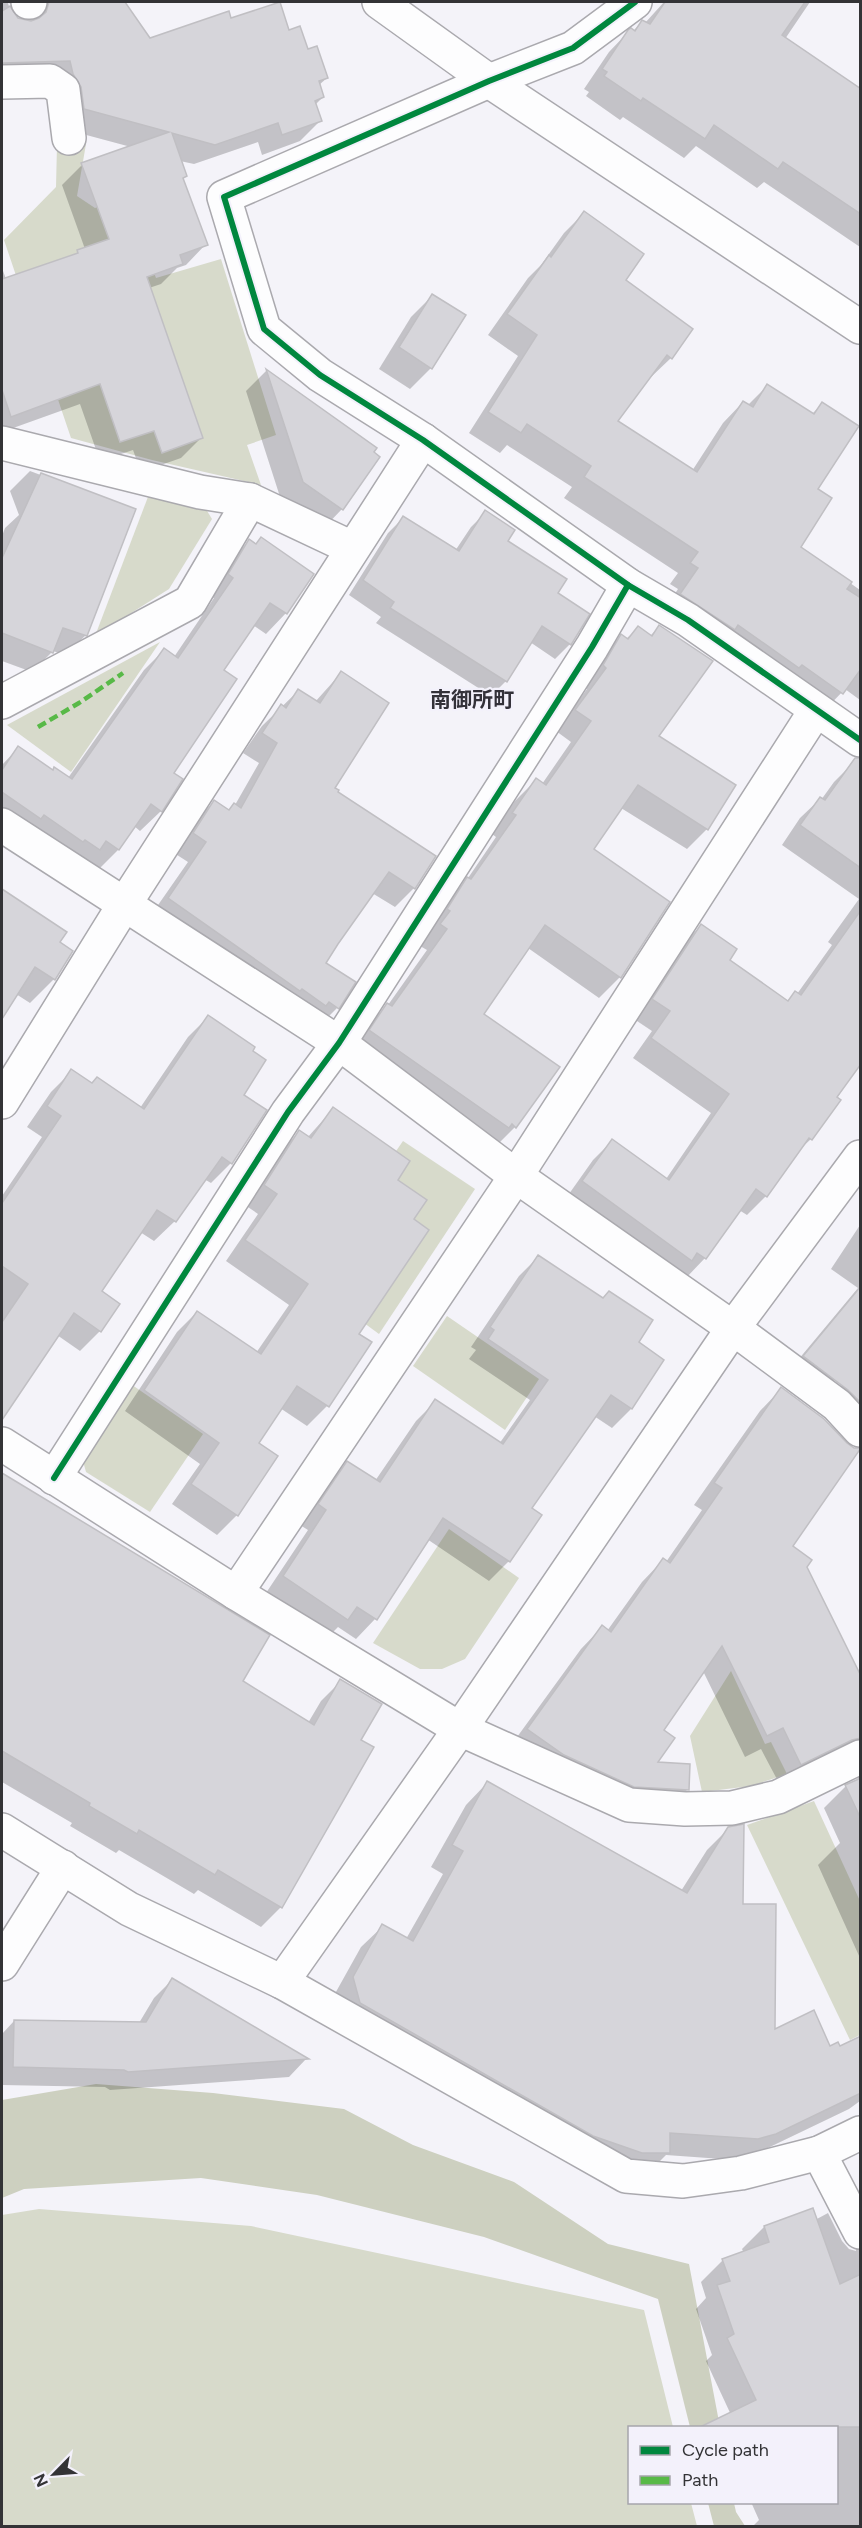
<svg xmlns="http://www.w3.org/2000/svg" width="862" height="2528" font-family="Figtree,'Noto Sans JP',sans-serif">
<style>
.green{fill:#d7dacb}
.forest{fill:#cdd0c0}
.shadow{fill:#0003;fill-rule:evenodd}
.building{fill:#d6d5da;stroke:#c0bfc3;stroke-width:1.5}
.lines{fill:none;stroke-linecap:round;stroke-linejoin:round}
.minor-casing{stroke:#aaa9ae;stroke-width:36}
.minor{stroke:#fdfdfe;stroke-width:33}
.quiet{stroke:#58b947;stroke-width:4.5;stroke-dasharray:9 4.5;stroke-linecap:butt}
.cycleway-casing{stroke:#f3f1fb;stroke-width:10}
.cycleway{stroke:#00873e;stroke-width:6}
.labels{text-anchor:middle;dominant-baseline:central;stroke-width:4.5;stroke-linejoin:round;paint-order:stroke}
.quarter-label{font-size:21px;font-weight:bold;fill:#333139;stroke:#f3f1fb}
</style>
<rect width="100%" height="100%" fill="#f4f3f9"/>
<g class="green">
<path d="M86 144 77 196 95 208 125 197 156 278 221 259 276 435 247 445 261 485 152 460 71 438 4 240 56 187 57 145Z"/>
<path d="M151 489 201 501 212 519 169 589 95 636Z"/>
<path d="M160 642 71 772 7 725Z"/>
<path d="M403 1141 475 1189 379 1334 307 1281Z"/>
<path d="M447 1316 539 1379 505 1430 413 1366Z"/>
<path d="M125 1380 203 1434 150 1512 86 1472 80 1450Z"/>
<path d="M449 1529 519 1578 465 1659 442 1669H420L373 1643Z"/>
<path d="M731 1671 765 1744 771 1742 787 1774 751 1786 702 1792 690 1736Z"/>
<path d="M814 1801 860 1901V2035L850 2040 747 1825Z"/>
<path d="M39 2209 251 2226 644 2310 673 2427 630 2428V2502L691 2503 697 2526H2V2215Z"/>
</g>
<g class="forest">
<path d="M96 2084 213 2093 344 2109 413 2145 514 2182 608 2244 689 2264 720 2427H690L658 2299 484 2237 317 2195 201 2178 24 2189 2 2198V2100Z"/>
<path d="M708 2503H734L736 2512 745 2526H714Z"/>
</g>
<g class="shadow">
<path d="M2 2H123L150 40 230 20 288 32 307 50 327 78 319 85 323 97 315 105 320 121 300 141 262 155 258 142 194 164 180 161 186 176 182 179 206 244 186 265 177 268 161 284 149 288 201 438 181 458 141 472 133 450 100 461 80 404 2 432V268L6 279 73 256 85 249 62 185 82 165 131 147 64 129 53 95 2 83ZM8 3 18 5 26 13 29 22 18 20 11 13Z"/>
<path d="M664 2H677L685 7 688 2H810L785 39 860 90V247L764 182 757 188 696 146 684 158 623 117 620 120 586 96 589 92 584 89 609 52 629 31H633L642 22 645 23Z"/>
<path d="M584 213 624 281 691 329 671 358 650 378 649 377 616 422 692 471 723 423 743 402 748 405 767 386 812 414 822 404 816 489 799 547 860 590V700L845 689 821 714 661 615 678 589 670 584 678 573 564 498 572 487 507 445 500 453 469 433 518 356 488 335 528 278 541 265 564 233Z"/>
<path d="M432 296 431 368 410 389 379 369 411 317Z"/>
<path d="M266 371 375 448 372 453 378 457 342 509 321 531 282 503 246 391Z"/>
<path d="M30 471 134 510 86 635 65 655 53 651 32 672 2 661V536L5 528 19 515 10 491Z"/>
<path d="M486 512 570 644 555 659 530 642 506 681 491 696 376 623 381 617 349 595 388 533 403 518 455 551 471 527Z"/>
<path d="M249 541 312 574 286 613 266 634 253 625 222 671 172 773 161 811 140 831 134 826 118 850 98 870 2 833V765L18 748 52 772 68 778 144 670 164 650 174 657 214 598 209 595 229 561Z"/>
<path d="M659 627 656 736 707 829 687 849 621 808 592 850 620 977 599 998 528 948 482 1014 515 1127 495 1147 350 1052 366 1026 388 1005 427 950 420 946 430 932 427 930 447 900 466 881 496 837 492 834 515 801 536 780 542 784 571 742 556 731 587 689 583 687 600 657 621 636 626 639 638 628 650 636Z"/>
<path d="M341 673 333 789 414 888 395 907 372 893 324 964 354 983 337 1008 318 1027 149 918 188 862 174 853 194 821 214 802 228 811 235 805 259 763 243 753 262 726 298 691 315 702Z"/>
<path d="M853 763 860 768V1062L811 1139 796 1153 766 1196 747 1215 739 1210 705 1258 686 1278 564 1201 593 1160 612 1141 666 1179 711 1113 633 1058 652 1031 634 1019 681 945 701 926 728 960 786 1002 795 993 797 994 832 945 828 942 859 899 782 845 800 818 820 799 821 800 834 782Z"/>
<path d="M2 890 65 932 58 943 54 979 30 1003 16 994 2 1016Z"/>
<path d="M208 1017 242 1095 231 1163 211 1183 204 1179 175 1221 154 1241 140 1232 100 1291V1331L80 1351 57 1335 2 1418V1196L42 1137 27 1127 51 1092 72 1071 91 1085 140 1108 188 1037Z"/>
<path d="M333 1109 396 1180 412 1220 357 1334 327 1406 307 1426 280 1408 257 1443 237 1515 217 1535 172 1504 200 1464 125 1411 177 1332 197 1312 256 1353 289 1305 226 1261 258 1214 245 1205 279 1152 299 1132 307 1138Z"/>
<path d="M860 1225V1341L834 1380 813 1401 783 1378 858 1288 831 1269Z"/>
<path d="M538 1257 637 1342 662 1361 631 1409 612 1428 594 1416 530 1509 540 1515 509 1561 489 1581 427 1539 375 1619 356 1639 338 1627 327 1638 264 1596 308 1530 300 1525 328 1483 347 1463 375 1481 416 1421 436 1401 499 1444 530 1400 469 1359 476 1350 471 1347 519 1276Z"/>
<path d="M860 1372V1450L856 1445 854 1446 819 1409 842 1386Z"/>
<path d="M781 1389 791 1547 806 1567 860 1679V1958L818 1865 840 1843 824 1808 846 1786 858 1781 856 1771 780 1785 761 1749 745 1757 703 1671 662 1731 656 1763 687 1790 665 1811 507 1751 581 1649 602 1627 607 1631 642 1582 663 1560 666 1562 702 1510 694 1505 760 1411Z"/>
<path d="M14 1483 240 1681 308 1723 321 1701 341 1681 359 1740 281 1907 261 1927 198 1890 194 1894 119 1850 116 1853 70 1826 72 1823 2 1782V1495Z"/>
<path d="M487 1783 681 1891 707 1850 729 1828 741 1905 774 2031 830 2048H839L860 2038V2101L849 2109 753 2155 736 2160 666 2155 647 2174 332 1999 361 1947 383 1926 406 1939 443 1874 431 1867 466 1805Z"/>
<path d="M172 1980 306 2059 289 2077 110 2090 105 2087 2 2085V2034L14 2021 139 2023 154 1998Z"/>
<path d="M860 2198V2526H753L759 2520 751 2502H836V2428H722L732 2417 706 2361 712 2355 696 2309 706 2298 701 2282 723 2260 744 2253 742 2249 764 2227 815 2220 828 2213 842 2241 849 2249 856 2251Z"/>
</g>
<g class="building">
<path d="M49 2H125L150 38 229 11 231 18 280 2 289 30 300 26 308 49 317 46 328 78 319 81 324 97 315 101 322 121 282 135 278 123 215 145 172 133 187 176 183 178 208 245 180 255 183 264 147 277 203 438 162 453 154 431 120 442 100 384 11 417 2 390V279L78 253 77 250 109 239 81 163 169 132 84 109 81 87 73 74 70 61 2 63V11L10 6 18 18 31 21 39 18 46 12Z"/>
<path d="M665 2H805L782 35 861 89V214L783 162 778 169 714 125 705 139 643 98 641 101 604 76 607 72 602 69 628 30 631 28 635 31 642 20 650 24Z"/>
<path d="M584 211 644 254 626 280 693 329 672 359 667 355 618 421 697 472 743 401 753 407 767 384 814 414 822 402 859 426 818 489 832 498 801 547 852 582 847 589 861 598V669L843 694 802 665 799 668 738 625 735 630 680 594 698 568 690 563 698 552 584 477 591 466 527 424 521 433 488 412 537 335 507 314 549 255 551 257Z"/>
<path d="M432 294 466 315 432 369 399 347Z"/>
<path d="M266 369 377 448 374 452 380 457 343 510 303 482Z"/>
<path d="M41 473 136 509 87 636 63 628 53 653 2 633V558Z"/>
<path d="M485 510 515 530 508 541 567 579 558 593 590 614 571 645 542 626 507 682 390 608 394 602 363 580 403 516 459 551Z"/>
<path d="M261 537 314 574 287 614 270 603 224 670 237 679 174 773 183 779 162 812 151 804 119 850 106 841 100 850 85 840 83 842 44 815 41 819 2 792V770L18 746 53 770 54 767 72 779 164 648 178 658 233 578 228 574 249 539 256 544Z"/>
<path d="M659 625 713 661 659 736 736 785 708 830 638 785 594 849 670 902 621 978 545 925 484 1014 560 1067 516 1128 512 1124 509 1128 369 1030 387 1003 392 1006 447 929 440 924 450 911 447 909 467 877 471 879 516 815 512 813 536 778 546 785 591 721 575 710 606 668 603 665 621 634 628 639 638 626 652 636Z"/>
<path d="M341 671 389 703 335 788 339 790 338 792 436 856 415 889 389 872 338 944 326 963 356 982 339 1009 329 1002 326 1006 302 989 300 991 168 898 206 842 193 833 214 800 229 810 234 803 241 808 277 743 262 733 281 704 286 708 298 689 320 703Z"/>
<path d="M855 758H861V868L800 825 820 797 825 800Z"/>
<path d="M2 889 67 932 60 942 73 951 55 980 35 967 2 1019Z"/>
<path d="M861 910V1064L837 1097 841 1100 812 1140 809 1138 767 1197 756 1189 706 1259 697 1253 692 1261 582 1181 612 1139 669 1180 729 1094 651 1038 670 1011 652 999 701 924 737 949 730 960 788 1001 795 991 801 995Z"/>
<path d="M208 1015 255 1047 253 1051 266 1060 244 1095 267 1110 232 1164 222 1157 176 1222 157 1210 102 1291 120 1304 101 1332 74 1313 2 1420V1322L28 1284 2 1266V1203L61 1116 47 1106 71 1069 92 1083 97 1077 144 1109Z"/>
<path d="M333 1107 410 1161 398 1180 427 1200 414 1219 429 1230 359 1334 372 1342 329 1407 297 1386 259 1443 278 1456 238 1516 191 1484 219 1443 144 1390 197 1311 261 1354 308 1284 245 1240 277 1194 264 1185 299 1130 311 1138Z"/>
<path d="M538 1255 603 1298 609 1291 653 1320 639 1342 664 1360 632 1409 611 1395 532 1508 542 1515 510 1562 443 1518 377 1620 357 1607 348 1620 283 1576 326 1510 318 1504 347 1461 380 1482 435 1399 503 1444 548 1380 488 1339 494 1330 490 1327Z"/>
<path d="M861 1286V1403L848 1390 803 1356Z"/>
<path d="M781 1387 824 1419 847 1443 854 1448H861L793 1546 812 1560 807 1567 861 1676V1738L852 1740 801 1765 783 1728 767 1736 722 1646 664 1730 675 1738 658 1762 690 1764 689 1790 634 1787 564 1755 527 1729 602 1625 611 1632 663 1558 670 1563 722 1488 714 1483Z"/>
<path d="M2 1473 270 1635 243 1681 314 1725 340 1679 382 1704 361 1740 374 1747 282 1908 218 1870 215 1875 139 1830 137 1834 89 1806 90 1803 2 1751Z"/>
<path d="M861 1778V1819L845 1785Z"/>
<path d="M487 1781 687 1893 728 1827 744 1824 743 1904H776L775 2029 814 2010 830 2046 838 2042 840 2046 861 2036V2093L776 2134 758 2139 670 2133V2153H642L593 2136 360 2003 353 1977 382 1924 413 1941 463 1851 452 1845Z"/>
<path d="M172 1978 309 2059 128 2072 124 2070 13 2067 14 2020 146 2022Z"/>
<path d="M813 2208 840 2284 861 2274V2427H700L756 2400 727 2338 734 2334 717 2285 730 2281 722 2259 769 2242 764 2226Z"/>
</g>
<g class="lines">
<g class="minor-casing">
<g id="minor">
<path d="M28 2H30"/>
<path d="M379 2 489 81 860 327"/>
<path d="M635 2 573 48 489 81 224 197 264 329 320 375 423 440 628 585 688 620 860 740"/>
<path d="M2 82 50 81 63 90 69 138"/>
<path d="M2 443 200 492 250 500"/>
<path d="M2 702 190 602 250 500 352 548"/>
<path d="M2 825 339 1043 516 1176 733 1328 837 1405 860 1430"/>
<path d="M2 1102 124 905 423 440"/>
<path d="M2 1444 236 1593 460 1729 629 1805 685 1809 732 1808 778 1797 860 1757"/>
<path d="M54 1478 288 1112 339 1043 592 647 628 585"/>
<path d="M236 1593 516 1176 816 710"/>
<path d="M2 1830 129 1909 282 1982 626 2176 683 2181 741 2173 819 2153 860 2133"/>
<path d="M2 1964 63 1867"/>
<path d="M282 1982 460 1729 733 1328 860 1157"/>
<path d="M819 2153 860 2232"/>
</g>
</g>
<use href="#minor" class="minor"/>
<path class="quiet" d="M38 727 79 703 123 673"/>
<g class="cycleway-casing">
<g id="cycleway">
<path d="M635 2 573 48 489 81 224 197 264 329 320 375 423 440 628 585 688 620 860 740"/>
<path d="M54 1478 288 1112 339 1043 592 647 628 585"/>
</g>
</g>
<use href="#cycleway" class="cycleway"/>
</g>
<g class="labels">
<g class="quarter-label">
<text x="472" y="699">南御所町</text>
</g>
</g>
<rect width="862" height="2528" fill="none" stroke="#333336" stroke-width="6"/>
<rect x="628" y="2426" width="210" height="78" fill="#f3f1fb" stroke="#a6a5ac" stroke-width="1.5"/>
<rect x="640" y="2446" width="30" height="9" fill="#00873e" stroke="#a6a5ac" stroke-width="1.5"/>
<text x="682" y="2456" font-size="18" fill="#333336">Cycle path</text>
<rect x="640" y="2476" width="30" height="9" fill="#58b947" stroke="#a6a5ac" stroke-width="1.5"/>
<text x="682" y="2486" font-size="18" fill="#333336">Path</text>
<g transform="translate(54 2474) rotate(245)" stroke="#f3f1fb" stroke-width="4.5" paint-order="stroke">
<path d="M0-4.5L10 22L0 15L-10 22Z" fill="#333336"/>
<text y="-9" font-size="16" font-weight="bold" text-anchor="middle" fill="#333336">N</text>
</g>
</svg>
